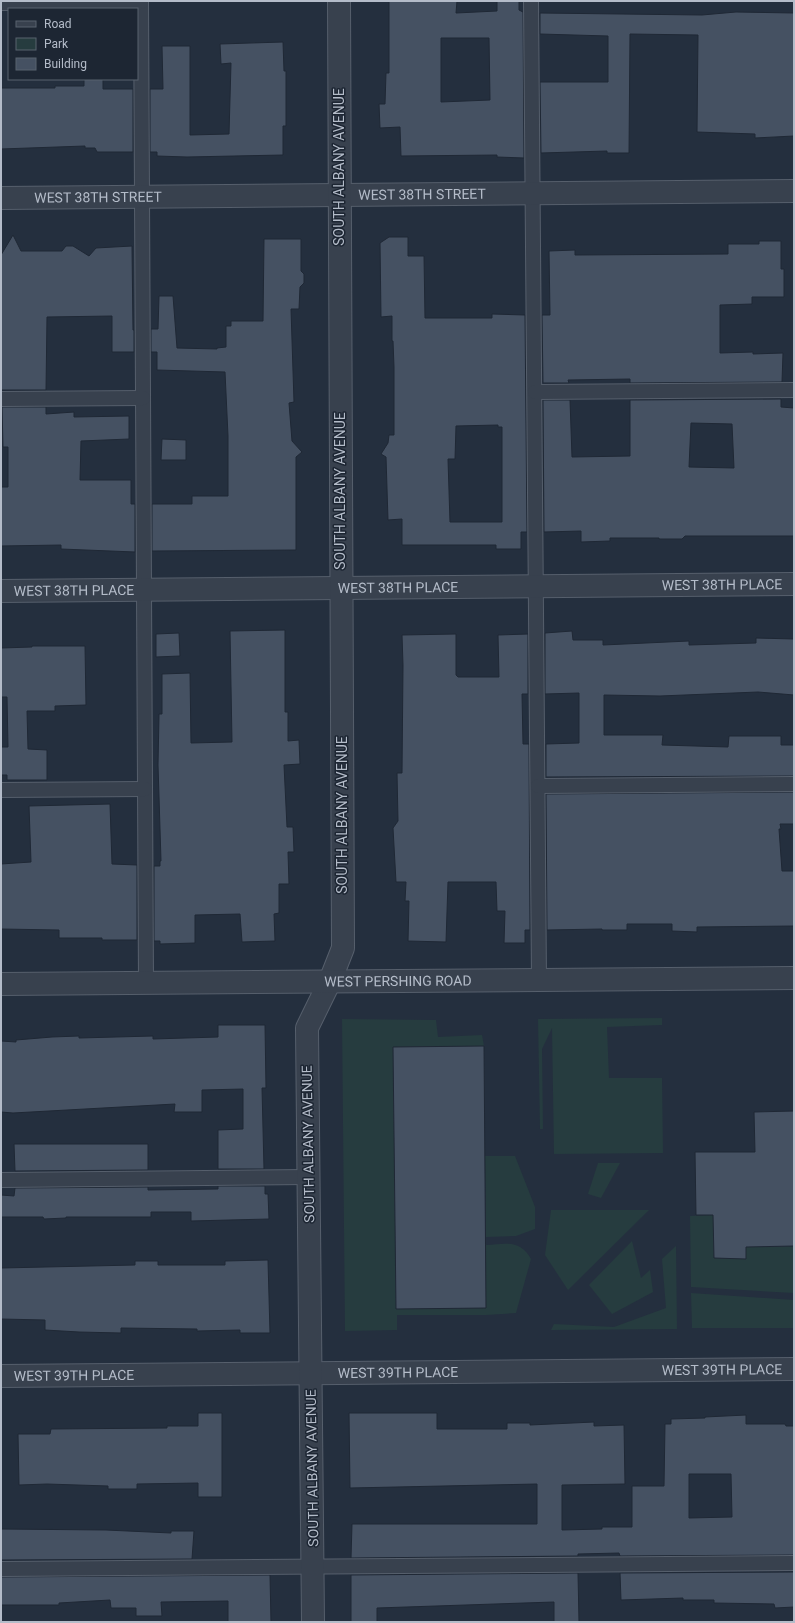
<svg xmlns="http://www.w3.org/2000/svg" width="795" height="1623" font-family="Roboto,sans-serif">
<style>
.green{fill:#263c3f}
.building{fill:#455162;stroke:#1f2835;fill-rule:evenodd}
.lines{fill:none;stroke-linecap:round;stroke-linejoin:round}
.service-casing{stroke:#565f6c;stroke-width:16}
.minor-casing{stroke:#565f6c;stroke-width:24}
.tertiary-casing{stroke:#565f6c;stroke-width:24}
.service{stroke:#38414e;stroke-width:14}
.minor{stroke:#38414e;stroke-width:22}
.tertiary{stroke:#38414e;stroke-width:22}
.labels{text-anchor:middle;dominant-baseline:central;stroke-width:3;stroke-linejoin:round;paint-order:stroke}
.street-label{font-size:14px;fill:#b4bcc9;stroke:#1d2633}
</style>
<rect width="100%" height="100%" fill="#242f3e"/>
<g class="green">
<path d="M662 1018V1025L607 1027 609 1078H662L663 1153 554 1154 552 1028 542 1049 543 1129H540L538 1019Z"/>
<path d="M342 1019 436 1020 438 1037 482 1035 484 1046 393 1047 396 1309 486 1308V1245C505 1244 520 1239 531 1259L516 1313 486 1315H397V1330L345 1331Z"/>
<path d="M485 1156H515L535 1207V1229L516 1236 486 1237Z"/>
<path d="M598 1163H620L601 1198 588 1194Z"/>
<path d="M551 1210H649L568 1290 545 1255Z"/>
<path d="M713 1215 714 1258 746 1259V1247L794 1246V1293L691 1287 690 1216Z"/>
<path d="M632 1241 641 1278 650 1270 653 1292 612 1314 589 1285Z"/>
<path d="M676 1246 677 1329 551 1330 554 1324 614 1327 666 1308 662 1259Z"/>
<path d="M691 1293 794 1300V1328H692Z"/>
</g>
<g class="building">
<path d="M389 1H457L456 13 497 11V1H519V10L523 12 524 158 497 157V155L401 156 400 127 380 128 379 104H385L386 73H389ZM441 38H489L490 100 441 102Z"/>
<path d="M736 12 794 13V136L755 138V134L697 132 698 35 630 34 629 153H607V151L541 153 540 82H608V36L540 34V13L702 15Z"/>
<path d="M283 42 284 71H286V126H283V155L187 157 157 156V152H150V89H163L162 46H190V135L229 134 231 63 221 64 220 44Z"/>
<path d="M84 79H103V89H133V152H97L95 148H85V146L1 149V88H55V86H84Z"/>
<path d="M13 235 21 251H62L66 246H73L89 256 96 248 132 246 133 330H134V352H112V316L47 317 46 390H1V255Z"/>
<path d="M389 237H408V256H424L425 318H492V314L525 315 527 532H521V549H496V545H402V519L388 520 386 457 381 454 388 443 389 435H394V367L393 341H392V316L381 317 380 243ZM498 425V427H502V522H450L448 459H455L456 426Z"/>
<path d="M264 239H301V271L304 274V283L300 287 299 309H291L294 402 289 403 292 441 302 452 296 457V550L152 551V504H192V496H228V436L225 372 157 370V352H151V329H158L159 296H173L177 348 217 349V348L226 347V326H231V321H263Z"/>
<path d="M759 241H781V269H784V297H752V304L720 305V353L753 352V354L783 353 782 382 630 383V379L568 380 569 383H543L542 315H550L549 251 575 250V255L728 254V244H759Z"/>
<path d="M781 399V407L794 408V536H685L682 539H659V538H610V541L581 542V531L544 532 543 400H570L572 457 630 456V400ZM691 423 732 424 734 468 689 467Z"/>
<path d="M2 407H46V414L74 412V417L129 416V439L81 441 80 480H131V504H135V552L61 549V545L1 546V487H8V447H3Z"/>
<path d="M162 439 186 440V460H161Z"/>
<path d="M285 630V712H288V741L299 740 300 764 284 765 287 827H293L294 852H288L289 884H279V913L274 914 275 941 242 942 240 914 195 915V943L160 944V941H154V866H160V861H161L158 765 159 714H162V674L190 673 191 743 232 742 230 631Z"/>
<path d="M572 631 573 640H603V645L689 641V645L756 643V638L794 639V695L758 692 660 696 604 695V735H663L662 745 728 747 729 736H781V745H794V776L546 777V744L579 743V693L545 694V633Z"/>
<path d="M179 633 180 656 156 657V634Z"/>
<path d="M456 634V675L458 677H499L498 635 528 634V694H522L523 744H529L530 930H525V943H504L505 911H497L496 882H448L446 942 408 941 409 901H405L406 882H396L393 828 398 821 397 773H402L403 665 402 635Z"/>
<path d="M32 646H85L86 705 55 706V711H27L28 749 47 750V780H7V775H1V747H8L7 697H1V648L32 647Z"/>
<path d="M794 792V824H780L781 829H779L782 871H794V926L697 927V932L672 931V924H627V930H602V929L547 930 546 794Z"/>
<path d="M110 804 112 864 137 865V940H102V938H59V930L1 929V864L31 862 29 806Z"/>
<path d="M218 1025H265L266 1088H262L264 1169H218V1130L243 1129V1089L202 1090V1112H174L175 1104 13 1113 1 1112V1041L16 1042V1040L52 1037 79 1036V1038L153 1036V1039L218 1037Z"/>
<path d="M484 1046 486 1308 396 1309 393 1047Z"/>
<path d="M794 1111V1246L746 1247V1259L714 1258 713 1215H696L695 1152H755L754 1112Z"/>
<path d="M14 1144H148V1170L15 1171Z"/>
<path d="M218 1186H265V1194H268L269 1219 191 1221V1212H151V1217H66V1218L44 1219 43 1217H1V1195L14 1196 15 1188 148 1187V1190L218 1189Z"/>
<path d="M268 1260 270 1333H240V1330L197 1331V1329L121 1328V1333L79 1332 45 1330V1320L1 1319V1268L135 1265V1261H158V1265H225V1261Z"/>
<path d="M198 1413H222V1497H198V1483L137 1484V1489H108V1486L47 1484 19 1485 18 1434H50L51 1429 167 1428V1426H198Z"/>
<path d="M349 1413H437V1429H507V1423H530V1425L594 1422V1426L624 1425 625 1484 562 1485V1530L602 1529V1527H632V1486H664L665 1424H671V1419L705 1418V1417L746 1415V1424H785L786 1426H794V1555L620 1556 619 1553 578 1554V1556L351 1558 352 1524H537V1484L350 1488ZM689 1474H731L732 1517 689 1518Z"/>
<path d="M1 1529 106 1530 171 1533V1531H194L192 1559 1 1560Z"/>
<path d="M794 1572V1607L775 1608 774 1604 714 1603V1600H683V1598L621 1600 620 1573Z"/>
<path d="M578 1573 579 1622H554V1602L377 1608V1622H351V1575Z"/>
<path d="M270 1575 271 1622H228V1601L161 1602 162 1616H136V1608H111L110 1600 59 1603V1605H1V1577Z"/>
</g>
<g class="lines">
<g class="service-casing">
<g id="service">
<path d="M141 1 146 983"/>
<path d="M531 1 539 980"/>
<path d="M1 3 141 2"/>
<path d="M535 392 794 390"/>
<path d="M1 399 143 398"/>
<path d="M538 786 794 784"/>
<path d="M1 790 145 789"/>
<path d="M1 1180 309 1177"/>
<path d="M1 1569 794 1563"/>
</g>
</g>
<g class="minor-casing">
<g id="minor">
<path id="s1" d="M1 198 794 191"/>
<path id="s2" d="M1 591 794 584"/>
<path id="s3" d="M1 1376 794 1369"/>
<path d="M313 1622 307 1028 330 981 343 948 339 1"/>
</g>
</g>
<g class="tertiary-casing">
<g id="tertiary">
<path id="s4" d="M1 984 794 978"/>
</g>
</g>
<use href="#service" class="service"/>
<use href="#minor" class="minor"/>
<use href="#tertiary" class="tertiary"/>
</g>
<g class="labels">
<g class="street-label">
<text transform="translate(339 167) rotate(-90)">SOUTH ALBANY AVENUE</text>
<text stroke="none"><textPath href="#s1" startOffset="421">WEST 38TH STREET</textPath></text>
<text stroke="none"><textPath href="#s1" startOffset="97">WEST 38TH STREET</textPath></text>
<text transform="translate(340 491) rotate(-90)">SOUTH ALBANY AVENUE</text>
<text stroke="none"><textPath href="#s2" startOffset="721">WEST 38TH PLACE</textPath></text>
<text stroke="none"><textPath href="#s2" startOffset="397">WEST 38TH PLACE</textPath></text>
<text stroke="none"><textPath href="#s2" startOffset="73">WEST 38TH PLACE</textPath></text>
<text transform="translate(342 815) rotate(-90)">SOUTH ALBANY AVENUE</text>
<text stroke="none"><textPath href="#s4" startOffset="397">WEST PERSHING ROAD</textPath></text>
<text transform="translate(308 1144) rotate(-91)">SOUTH ALBANY AVENUE</text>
<text stroke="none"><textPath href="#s3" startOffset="721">WEST 39TH PLACE</textPath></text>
<text stroke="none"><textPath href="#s3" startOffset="397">WEST 39TH PLACE</textPath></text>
<text stroke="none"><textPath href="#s3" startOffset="73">WEST 39TH PLACE</textPath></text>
<text transform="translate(312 1468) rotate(-91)">SOUTH ALBANY AVENUE</text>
</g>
</g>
<rect width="795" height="1623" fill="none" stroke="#b4bcc9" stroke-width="4"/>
<rect x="8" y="8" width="130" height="72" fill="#1d2633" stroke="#59626f"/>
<rect x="16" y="21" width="20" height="6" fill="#38414e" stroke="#59626f"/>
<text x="44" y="28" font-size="12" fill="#b4bcc9">Road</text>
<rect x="16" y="38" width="20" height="12" fill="#263c3f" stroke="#59626f"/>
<text x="44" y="48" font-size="12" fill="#b4bcc9">Park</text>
<rect x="16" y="58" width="20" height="12" fill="#455162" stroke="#59626f"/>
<text x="44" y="68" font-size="12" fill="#b4bcc9">Building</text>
</svg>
